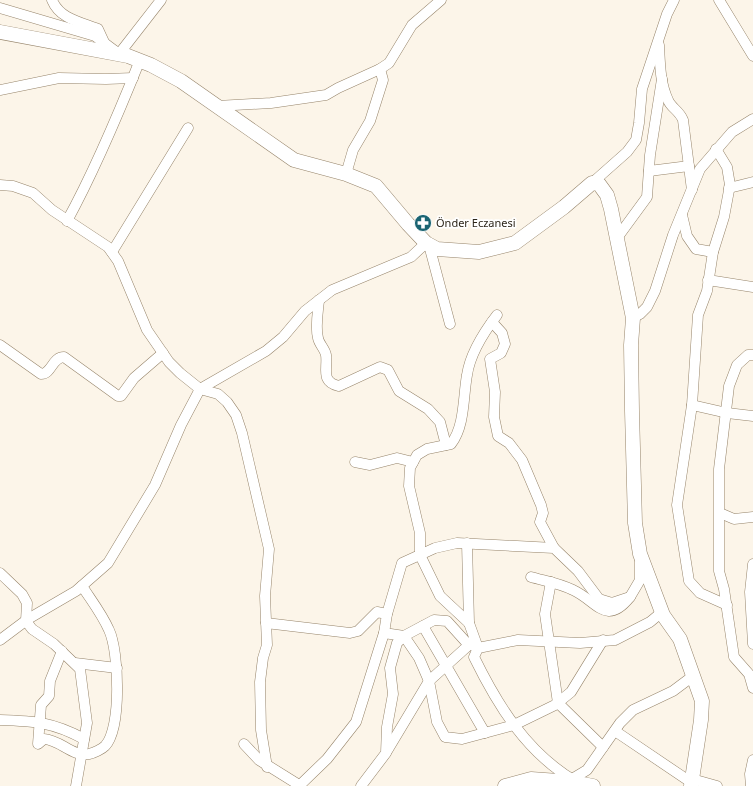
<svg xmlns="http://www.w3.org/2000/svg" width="753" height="786" viewBox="0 0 753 786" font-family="'Noto Sans',sans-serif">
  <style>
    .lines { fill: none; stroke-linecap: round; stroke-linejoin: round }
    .street-casing { stroke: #96846a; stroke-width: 11 }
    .secondary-casing { stroke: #96846a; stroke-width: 15 }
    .street { stroke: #fff; stroke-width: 10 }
    .secondary { stroke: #fff; stroke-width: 14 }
    .labels { text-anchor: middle; stroke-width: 3.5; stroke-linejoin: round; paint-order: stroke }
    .poi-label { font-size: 11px; fill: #2c251a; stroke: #fff; text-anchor: start }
  </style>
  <rect width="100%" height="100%" fill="#fcf5e9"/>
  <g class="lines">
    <g class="street-casing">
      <g id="street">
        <path d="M52 0C60 19 80 22 98 29L104 42"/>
        <path d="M719 0 753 56"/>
        <path d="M0 8 95 36 119 54 161 0"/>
        <path d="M659 45C660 64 660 83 668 100 671 108 679 110 683 120L692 190"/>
        <path d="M0 90 59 78 106 79 133 78"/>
        <path d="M217 106 271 103 326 95 338 88 380 69 389 63 412 25 441 0"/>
        <path d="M716 149 727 167 730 185 724 217 713 252 707 291 698 315 692 405 677 505 689 581 700 593 727 605"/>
        <path d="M649 171 689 166"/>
        <path d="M346 174 353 150 370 121 383 80 380 69"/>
        <path d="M592 183 627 152 636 140 639 123 642 89 667 14 674 0"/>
        <path d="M0 185 13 186 33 193 52 210 108 247 118 261 147 330 169 362 180 373 200 389 218 394 227 402 236 415 242 433 269 549 265 596 267 645 263 658 260 682 261 730 267 767"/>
        <path d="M729 188 753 182"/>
        <path d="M682 215 687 236 696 249 713 252"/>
        <path d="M67 221C95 170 118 115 140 60"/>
        <path d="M617 238 647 197 650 155 662 79"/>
        <path d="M429 245 450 324"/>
        <path d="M112 252 188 128"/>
        <path d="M708 280 753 287"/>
        <path d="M319 300C318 312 315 327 318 338 319 344 325 349 326 355 328 368 320 382 339 386L380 367 388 370 399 391 428 409 440 422 446 445"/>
        <path d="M633 318 640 314 647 307 655 291 673 235 700 169 732 132 753 119"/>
        <path d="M492 322 502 333 505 344 501 353 490 359 495 392 494 417 498 436 509 443 522 460 541 505 543 513 540 522 554 548"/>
        <path d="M0 345 41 374C52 374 52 357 64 357L118 396H121L134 378 163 353"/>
        <path d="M753 355H748L737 365 729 386 719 469V571L724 589 734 657 749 674 753 688"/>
        <path d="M692 405 727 413 753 416"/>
        <path d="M355 462 370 465 397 458 413 462"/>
        <path d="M720 513 734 519 753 517"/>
        <path d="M753 564 750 592 753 644"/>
        <path d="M0 573 22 594 27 603 26 621 32 629 54 644 80 669 87 723 76 786"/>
        <path d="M531 577C545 581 559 583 573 590 597 601 606 627 630 597"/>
        <path d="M551 582 545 614 558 703 603 747"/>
        <path d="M266 623 350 633 358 631 377 612 387 614"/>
        <path d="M469 623 440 596 420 555V533L409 486 410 468 417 455 427 449 451 444C465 426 463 397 467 375 470 354 484 332 497 315"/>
        <path d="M423 626 485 733"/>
        <path d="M384 633 404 636 419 658 429 681 437 722 445 737 462 739 514 725 555 705 571 692 603 640"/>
        <path d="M0 640 28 619 76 591 108 563 155 485 181 425 200 389 266 351 283 337 305 311 332 290 411 257 426 243"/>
        <path d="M62 651 50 681 49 696 41 705 38 744 44 739C61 740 72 757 89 754 94 753 102 749 105 746 122 728 119 651 109 630 102 614 91 600 82 586"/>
        <path d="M75 663 117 668"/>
        <path d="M0 720C34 721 53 722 84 739"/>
        <path d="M615 731 692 783"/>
        <path d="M244 744 259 760 299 785"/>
        <path d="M387 751 429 681 470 644"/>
        <path d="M572 779 587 770 620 723 633 710 673 691 693 676"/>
        <path d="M692 779 717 786"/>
        <path d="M575 781C527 753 498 706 474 657L478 648 518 640 580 643 615 640 650 622 662 612"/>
        <path d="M299 786 327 759 356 722 384 633 387 614 402 563 435 548 457 543 554 548 578 571 599 599 612 603 630 597 640 580V562"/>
        <path d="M361 786 386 753 387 727 393 694 390 668 397 643 404 636 434 620 447 621 466 642 478 648 469 623 467 543"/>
        <path d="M751 786 750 774 753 760"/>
      </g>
    </g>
    <g class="secondary-casing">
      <g id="secondary">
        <path d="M0 32 128 56 151 65 181 81 294 160 346 174 376 186 408 224 426 243 437 249 479 252 515 243 564 207 592 183 599 184 607 195 611 209 633 318 631 345 632 411 635 523 640 554 663 615 680 639 702 701 701 720 691 786"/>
        <path d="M505 786 531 779 572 782 593 786"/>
      </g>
    </g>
    <use href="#street" class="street"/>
    <use href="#secondary" class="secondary"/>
  </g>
  <defs>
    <g id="pharmacy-disc" transform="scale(0.9)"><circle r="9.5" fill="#1b6472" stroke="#fff"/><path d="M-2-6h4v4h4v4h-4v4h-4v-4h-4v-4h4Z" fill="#fff"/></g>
  </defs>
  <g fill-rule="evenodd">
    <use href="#pharmacy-disc" x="423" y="223"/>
  </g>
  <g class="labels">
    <g class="poi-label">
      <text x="436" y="227">Önder Eczanesi</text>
    </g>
  </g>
</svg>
